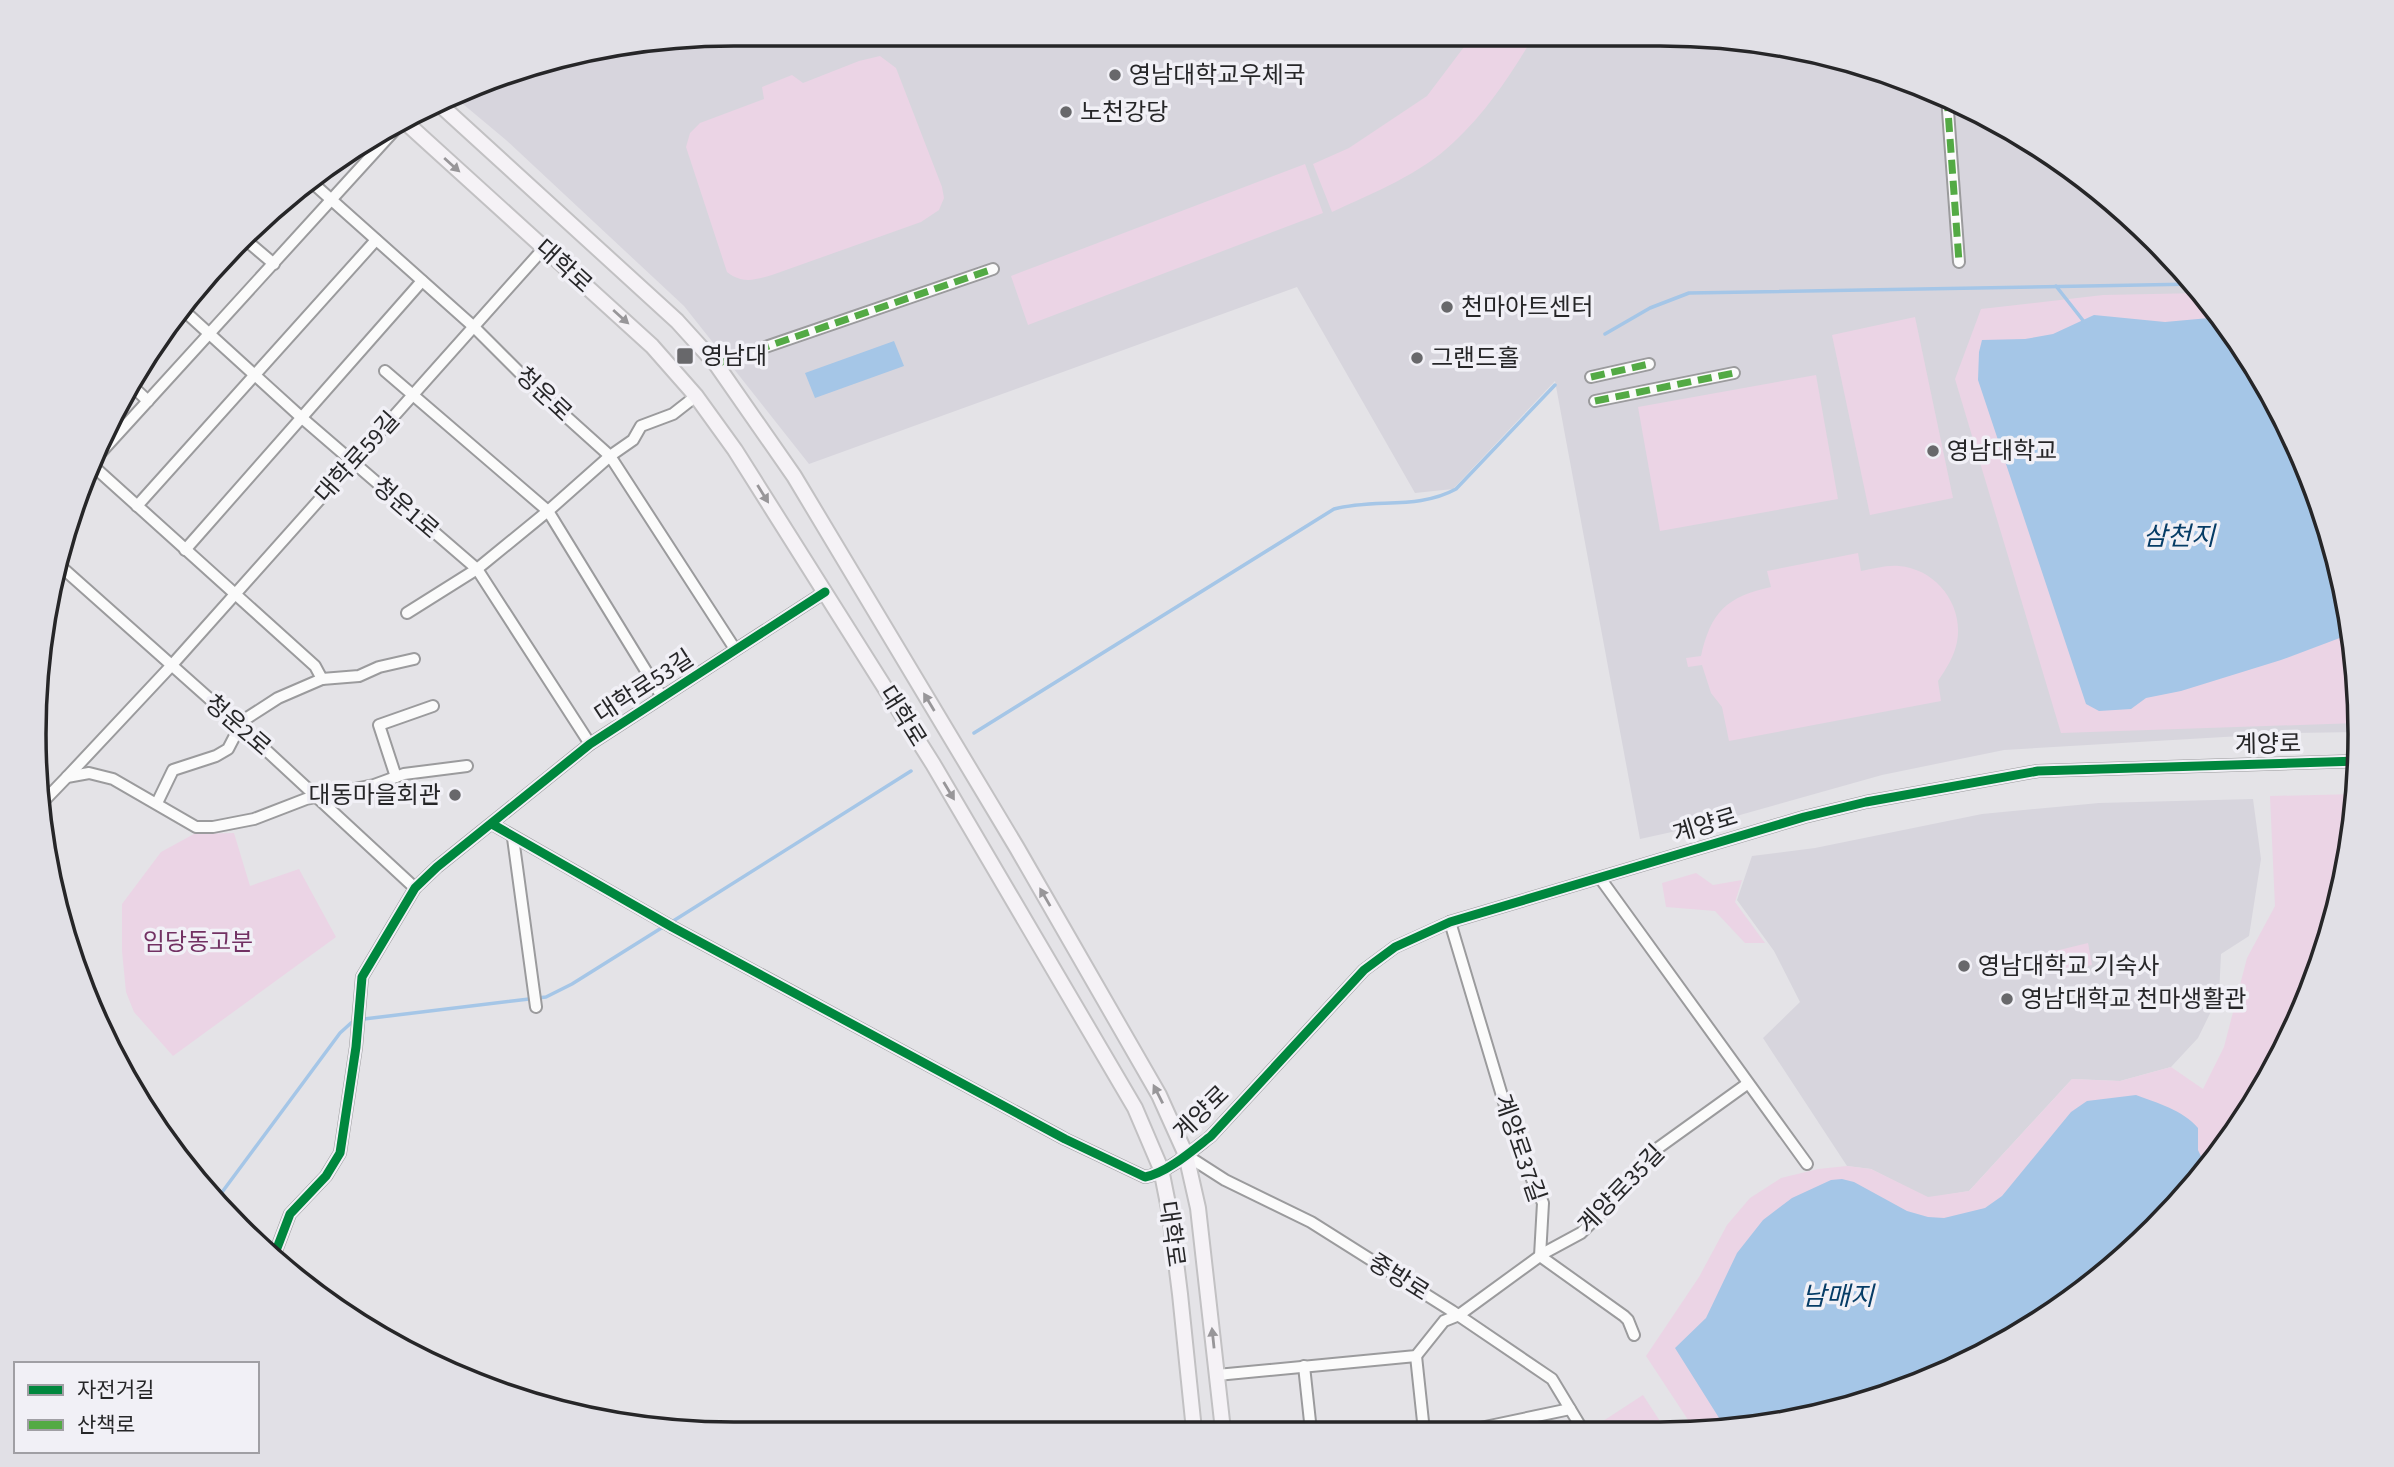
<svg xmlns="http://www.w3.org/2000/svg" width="2394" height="1467" viewBox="0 0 2394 1467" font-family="'Source Sans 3','Noto Sans KR',sans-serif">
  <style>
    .built { fill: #d7d5dd }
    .green { fill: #ebd4e5 }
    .water { fill: #a5c6e7 }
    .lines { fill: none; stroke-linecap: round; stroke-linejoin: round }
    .stream { stroke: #a5c6e7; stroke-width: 3.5 }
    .minor-casing { stroke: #9b9b9d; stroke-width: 14 }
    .major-casing { stroke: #c2c1c3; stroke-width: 18 }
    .minor { stroke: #fbfbfb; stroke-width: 10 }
    .major { stroke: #f5f2f6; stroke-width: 14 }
    .quiet { stroke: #53aa44; stroke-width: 7; stroke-dasharray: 14 7; stroke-linecap: butt }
    .cycleway-casing { stroke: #f1f0f6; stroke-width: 13 }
    .cycleway { stroke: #00873e; stroke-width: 9 }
    .oneway { fill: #989699 }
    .poi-dot { fill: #68686b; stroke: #f1f0f6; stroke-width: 2.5 }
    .labels { text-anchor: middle; stroke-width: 7; stroke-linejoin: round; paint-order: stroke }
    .poi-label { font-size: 24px; fill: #262628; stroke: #f1f0f6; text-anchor: start }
    .street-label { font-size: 24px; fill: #262628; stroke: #f1f0f6 }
    .park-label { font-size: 24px; fill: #723163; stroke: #f1f0f6 }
    .water-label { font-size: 26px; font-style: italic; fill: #063c66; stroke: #f1f0f6 }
    .rim { fill: none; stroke: #262628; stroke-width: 3.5 }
  </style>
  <rect width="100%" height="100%" fill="#e4e3e7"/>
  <g class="built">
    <path d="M642 39H1751L1928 86 2086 178 2187 271 2267 383 2323 508 2355 642 2358 732 2294 733 2004 750 1882 775 1708 824 1640 839 1555 381 1453 489 1415 493 1297 287 809 464 684 306 506 140 451 94 509 70Z"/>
    <path d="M2253 799 2261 859 2249 936 2221 954 2219 995 2198 1038 2171 1067 2120 1081 2072 1079 1969 1191 1928 1198 1871 1169 1847 1166 1763 1038 1800 1002 1774 951 1737 900 1752 856 1815 848 1982 814 2099 803Z"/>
  </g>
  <g class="green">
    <path d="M1470 39H1532C1510 76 1486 112 1454 142 1421 174 1373 193 1332 212L1313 164 1349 148 1427 96Z"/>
    <path d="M880 56 896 68 942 187 944 198 939 210 921 222 772 275C755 280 742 284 727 272L686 147 690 133 700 123 764 99 762 87 792 75 803 83 859 61Z"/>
    <path d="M1305 164 1323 213 1028 325 1011 276Z"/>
    <path d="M2202 293 2267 383 2323 508 2355 642 2357 723 2061 733 1955 379 1981 309 2103 295Z"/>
    <path d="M1915 317 1953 498 1870 515 1832 335Z"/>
    <path d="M1816 375 1838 499 1660 531 1638 407Z"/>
    <path d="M1858 553 1861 571C1873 569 1886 565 1899 566 1936 569 1964 605 1957 642 1954 657 1946 669 1938 681L1941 701 1729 741 1722 707 1711 693 1702 665 1688 667 1686 658 1701 656C1711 612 1726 597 1771 587L1767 571Z"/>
    <path d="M2357 794 2337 914 2289 1043 2216 1159 2122 1260 2010 1340 1842 1410 1696 1432 1646 1356 1699 1277 1727 1225 1750 1198 1781 1178 1818 1169 1847 1166 1871 1169 1928 1197 1969 1191 2072 1079 2120 1081 2171 1067 2203 1089 2224 1047 2247 958 2275 906 2270 796Z"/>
    <path d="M234 833 250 886 299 869 336 937 173 1056 134 1012 126 992 122 951V904L161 852 194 834Z"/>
    <path d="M1696 873 1713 885 1742 880 1735 902 1765 943H1745L1715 911 1666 907 1662 883Z"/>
    <path d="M2088 943 2092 965 2055 973 2051 952Z"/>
    <path d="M1643 1395 1667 1432H1601L1597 1425Z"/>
  </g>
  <g class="water">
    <path d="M2094 315 2165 322 2220 317 2267 383 2323 508 2353 633 2281 660 2181 691 2146 698 2131 709 2099 711 2086 704 1978 380 1979 352 1982 340 2025 339 2053 334Z"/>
    <path d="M894 341 904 366 815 398 805 373Z"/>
    <path d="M2136 1095C2157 1103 2183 1110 2198 1128V1150L2207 1169 2123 1260 2010 1340 1842 1410 1726 1429 1675 1348 1706 1318 1737 1253 1763 1220 1792 1198 1831 1180 1842 1179 1854 1182 1907 1211 1928 1217 1944 1218 1985 1208 2002 1196 2071 1112 2087 1101Z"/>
  </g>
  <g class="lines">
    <g class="stream">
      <path d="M2056 286 2085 323"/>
      <path d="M1605 334 1650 308 1689 293 2196 284"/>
      <path d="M974 733 1334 509C1374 498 1418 510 1456 489L1555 385"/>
      <path d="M670 923 911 771"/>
      <path d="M217 1199 340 1033 351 1023 364 1019 546 997 572 984 663 927"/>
    </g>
    <g class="minor-casing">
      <g id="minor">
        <path d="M1947 97 1959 262"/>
        <path d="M307 178 474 327 540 393 610 456 735 649"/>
        <path d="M241 236 274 264"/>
        <path d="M181 308 302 418 477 569 590 744"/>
        <path d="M716 364 993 269"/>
        <path d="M385 371 548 511 662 697"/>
        <path d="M1591 377 1649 364"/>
        <path d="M131 385 148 401"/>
        <path d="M1595 401 1734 373"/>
        <path d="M94 460 403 121"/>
        <path d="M92 465 315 666 322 679"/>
        <path d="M137 506 376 240"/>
        <path d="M185 550 422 281"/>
        <path d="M58 564 240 726 415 888"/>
        <path d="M407 613 477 569 548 511 610 456 633 440 641 426 673 414 696 396"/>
        <path d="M67 777 171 666 544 248"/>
        <path d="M396 777 379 725 433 706"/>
        <path d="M157 803 173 770 216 756 228 749 240 726 247 718 278 698 322 679 359 676 379 667 414 659"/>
        <path d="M38 807 67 777 89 773 113 779 196 827H213L254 819 306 799 374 785 404 774 467 766"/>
        <path d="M492 824 672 927 1065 1139 1145 1177C1167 1173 1193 1150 1211 1136L1364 970 1395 947 1450 922 1804 817 1866 802 2038 771 2359 761"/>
        <path d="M513 838 536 1007"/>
        <path d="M1600 878 1807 1164"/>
        <path d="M1450 922 1506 1109 1533 1182 1543 1203 1540 1256 1624 1316 1628 1320 1634 1335"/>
        <path d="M1186 1155 1225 1180 1311 1222 1452 1311 1552 1379 1584 1432"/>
        <path d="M274 1256 290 1214 326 1176 340 1153 356 1047 362 977 415 888 437 867 590 744 825 592"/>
        <path d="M1416 1356 1424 1431"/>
        <path d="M1304 1366 1311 1431"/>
        <path d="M1217 1375 1416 1356 1444 1321 1459 1315 1544 1253 1581 1233 1615 1199 1658 1148 1747 1084"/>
        <path d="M1466 1431 1570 1409"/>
      </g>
    </g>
    <g class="major-casing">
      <g id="major">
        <path d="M436 101 677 321 716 364 794 476 1017 848 1159 1095 1186 1155 1198 1208 1223 1430"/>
        <path d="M402 119 652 346 696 396 735 450 933 764 1135 1108 1161 1169 1170 1214 1180 1294 1194 1430"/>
      </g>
    </g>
    <use href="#minor" class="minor"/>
    <use href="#major" class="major"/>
    <g class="quiet">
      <path d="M1947 97 1959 262"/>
      <path d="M716 364 993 269"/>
      <path d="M1591 377 1649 364"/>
      <path d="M1595 401 1734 373"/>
    </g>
    <g class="cycleway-casing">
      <g id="cycleway">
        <path d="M492 824 672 927 1065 1139 1145 1177C1167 1173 1193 1150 1211 1136L1364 970 1395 947 1450 922 1804 817 1866 802 2038 771 2359 761"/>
        <path d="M274 1256 290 1214 326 1176 340 1153 356 1047 362 977 415 888 437 867 590 744 825 592"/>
      </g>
    </g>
    <use href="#cycleway" class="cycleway"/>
  </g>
  <defs><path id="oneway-solid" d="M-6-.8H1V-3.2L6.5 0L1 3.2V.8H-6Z" transform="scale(1.75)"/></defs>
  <g class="oneway">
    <use href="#oneway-solid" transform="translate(452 165) rotate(42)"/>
    <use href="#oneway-solid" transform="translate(621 317) rotate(42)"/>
    <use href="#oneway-solid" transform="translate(763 494) rotate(58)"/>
    <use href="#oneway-solid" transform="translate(929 702) rotate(-121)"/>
    <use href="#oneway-solid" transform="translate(949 791) rotate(59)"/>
    <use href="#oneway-solid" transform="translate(1045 897) rotate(-120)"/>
    <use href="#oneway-solid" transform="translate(1158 1094) rotate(-117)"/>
    <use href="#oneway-solid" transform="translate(1213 1338) rotate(-96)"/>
  </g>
  <g class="poi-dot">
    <circle cx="1115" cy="75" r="7"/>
    <circle cx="1066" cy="112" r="7"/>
    <circle cx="1447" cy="307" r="7"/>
    <rect x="676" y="347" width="18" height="18" rx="3.5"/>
    <circle cx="1417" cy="358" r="7"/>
    <circle cx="1933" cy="451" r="7"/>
    <circle cx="455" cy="795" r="7"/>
    <circle cx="1964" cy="966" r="7"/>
    <circle cx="2007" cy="999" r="7"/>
  </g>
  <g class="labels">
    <g class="poi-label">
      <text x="1129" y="83">영남대학교우체국</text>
      <text x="1080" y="120">노천강당</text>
      <text x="1461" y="315">천마아트센터</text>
      <text x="701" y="364">영남대</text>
      <text x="1431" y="366">그랜드홀</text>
      <text x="1947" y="459">영남대학교</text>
      <text x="441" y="803" text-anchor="end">대동마을회관</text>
      <text x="1978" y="974">영남대학교 기숙사</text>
      <text x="2021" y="1007">영남대학교 천마생활관</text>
    </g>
    <g class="street-label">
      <text transform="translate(564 266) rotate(42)" y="8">대학로</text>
      <text transform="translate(544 394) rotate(43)" y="8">청운로</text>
      <text transform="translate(357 457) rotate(-48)" y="8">대학로59길</text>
      <text transform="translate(406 508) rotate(41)" y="8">청운1로</text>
      <text transform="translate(644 686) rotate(-33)" y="8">대학로53길</text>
      <text transform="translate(903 716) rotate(58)" y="8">대학로</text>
      <text transform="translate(238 725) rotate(41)" y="8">청운2로</text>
      <text transform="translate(2268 744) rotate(-1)" y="8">계양로</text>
      <text transform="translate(1705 825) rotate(-17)" y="8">계양로</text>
      <text transform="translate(1201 1113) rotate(-44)" y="8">계양로</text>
      <text transform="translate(1520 1148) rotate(71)" y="8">계양로37길</text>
      <text transform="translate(1621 1189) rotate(-46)" y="8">계양로35길</text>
      <text transform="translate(1172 1234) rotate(82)" y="8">대학로</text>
      <text transform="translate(1399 1277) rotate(32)" y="8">중방로</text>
    </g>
    <g class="park-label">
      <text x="198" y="950">임당동고분</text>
    </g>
    <g class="water-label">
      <text x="2179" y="545">삼천지</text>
      <text x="1838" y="1305">남매지</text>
    </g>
  </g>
  <path d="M0 0H2394V1467H0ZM734 46H1660A688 688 0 0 1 2348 734V734A688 688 0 0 1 1660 1422H734A688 688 0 0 1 46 734V734A688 688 0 0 1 734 46Z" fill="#e1e0e6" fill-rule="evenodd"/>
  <path class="rim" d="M734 46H1660A688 688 0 0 1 2348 734V734A688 688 0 0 1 1660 1422H734A688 688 0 0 1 46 734V734A688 688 0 0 1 734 46Z"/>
  <rect x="14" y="1362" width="245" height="91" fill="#f1f0f6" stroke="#a09fa4" stroke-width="2"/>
  <rect x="28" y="1385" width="35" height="10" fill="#00873e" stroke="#a09fa4" stroke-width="2"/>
  <text x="77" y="1397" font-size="21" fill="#262628">자전거길</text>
  <rect x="28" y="1420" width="35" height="10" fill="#53aa44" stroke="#a09fa4" stroke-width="2"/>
  <text x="77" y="1432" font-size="21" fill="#262628">산책로</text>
</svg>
